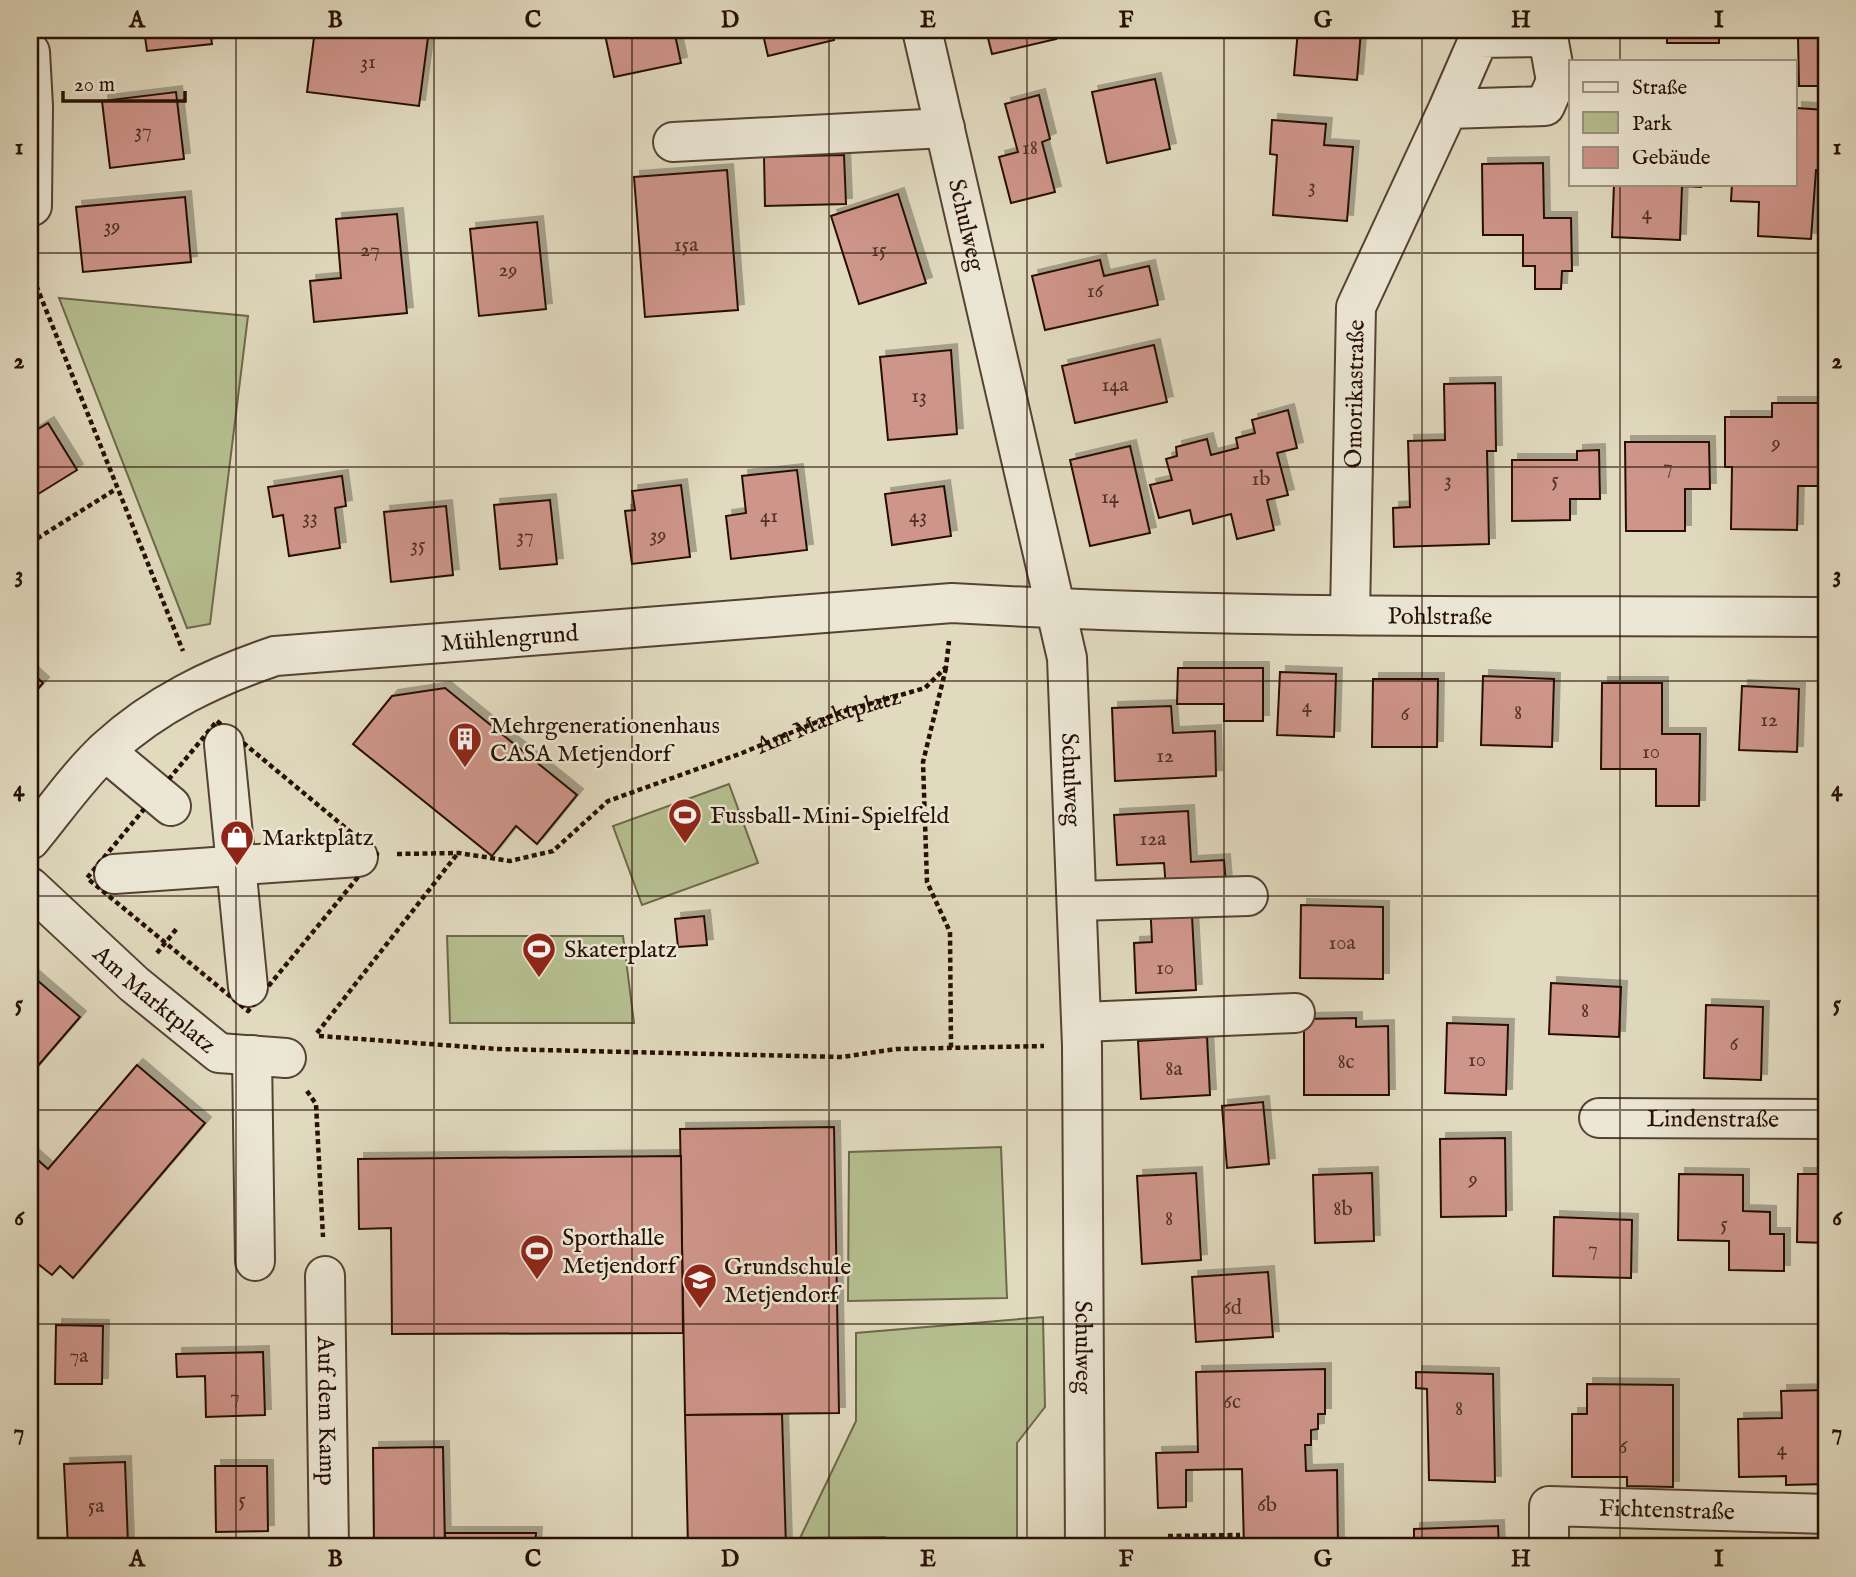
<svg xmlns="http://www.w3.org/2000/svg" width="1856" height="1577" viewBox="0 0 1856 1577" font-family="'IM FELL English',serif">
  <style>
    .green { fill: #b5bf90; stroke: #6e684a; stroke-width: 2 }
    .building { fill: #ce958a; stroke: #261004; stroke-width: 2; filter: url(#shadow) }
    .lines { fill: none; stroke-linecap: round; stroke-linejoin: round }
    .minor-casing { stroke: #554233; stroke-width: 42 }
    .path { stroke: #261004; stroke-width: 4.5; stroke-dasharray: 5 3.5; stroke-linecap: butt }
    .minor { stroke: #ece7d5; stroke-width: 38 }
    .grid { fill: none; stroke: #261004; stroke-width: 2; stroke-opacity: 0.55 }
    .labels { text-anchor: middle; stroke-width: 5; stroke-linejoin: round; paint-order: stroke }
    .number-label { font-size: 21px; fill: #503126 }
    .street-label { font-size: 24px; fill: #261004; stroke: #ece7d5 }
    .poi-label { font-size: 24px; fill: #261004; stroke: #ece7d5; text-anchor: start }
    .neatline { fill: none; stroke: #261004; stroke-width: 2.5 }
    .grid-label { font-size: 23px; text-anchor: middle; font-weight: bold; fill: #261004 }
  </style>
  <defs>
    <filter id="shadow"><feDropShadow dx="6" dy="-6" stdDeviation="0" flood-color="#0004"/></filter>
  </defs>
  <rect width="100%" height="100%" fill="#e1dabf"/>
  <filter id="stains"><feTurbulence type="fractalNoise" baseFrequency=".00286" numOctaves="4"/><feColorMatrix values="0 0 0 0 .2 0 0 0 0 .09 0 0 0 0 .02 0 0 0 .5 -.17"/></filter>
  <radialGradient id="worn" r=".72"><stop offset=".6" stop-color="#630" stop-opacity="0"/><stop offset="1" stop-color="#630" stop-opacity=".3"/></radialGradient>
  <g class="green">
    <path d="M59 298 248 316 210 624 187 628Z"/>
    <path d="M729 784 758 863 642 905 613 826Z"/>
    <path d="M447 936H623L634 1023H450Z"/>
    <path d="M1001 1147 1007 1298 848 1301 849 1152Z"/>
    <path d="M1043 1317 1045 1407 1017 1443V1547H902L885 1537 800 1538 856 1421V1333Z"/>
  </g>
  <g class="building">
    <path d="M144 30H210L212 44 147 51Z"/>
    <path d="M315 30H429L419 106 307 92Z"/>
    <path d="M604 30H674L681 63 614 77Z"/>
    <path d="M762 30H832L834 40 768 56Z"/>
    <path d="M986 30H1053L1056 39 992 54Z"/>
    <path d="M1298 30H1361L1357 80 1294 75Z"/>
    <rect x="1667" y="30" width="52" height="13"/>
    <path d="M1826 36V86H1799L1798 37Z"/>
    <path d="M1155 79 1170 149 1107 163 1092 92Z"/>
    <path d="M176 92 184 159 110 168 102 101Z"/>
    <path d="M1039 95 1050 139 1042 142 1055 192 1011 203 999 157 1018 152 1005 104Z"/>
    <path d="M1796 108 1826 110V171L1816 170 1811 239 1758 236 1759 202 1731 201 1732 184H1795Z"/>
    <path d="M1272 120 1326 124 1324 145 1353 147 1347 221 1273 215 1277 155 1270 154Z"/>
    <path d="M844 155 846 204 765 206 764 157Z"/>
    <path d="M1543 163 1544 218H1571L1572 271H1562L1561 289H1535V266H1523V235H1483L1482 164Z"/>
    <path d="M727 170 738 310 645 317 634 177Z"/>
    <path d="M1614 184H1701V187L1682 186 1680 240 1612 237Z"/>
    <path d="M898 194 926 283 859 304 831 216Z"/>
    <path d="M185 197 191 262 83 272 76 207Z"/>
    <path d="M397 214 407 313 314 322 310 281 341 278 336 219Z"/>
    <path d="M537 222 546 309 479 316 470 229Z"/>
    <path d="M1100 260 1104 276 1149 266 1158 305 1045 330 1032 276Z"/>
    <path d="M1154 345 1167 402 1075 423 1062 366Z"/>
    <path d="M951 350 957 434 888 440 880 357Z"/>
    <path d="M1495 383 1496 451H1487L1489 544 1394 547 1393 508 1410 507 1408 441 1445 440 1444 384Z"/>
    <path d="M1772 403H1826V486H1798L1797 530 1731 529 1732 467H1725V417H1772Z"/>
    <path d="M1288 410 1297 448 1277 453 1288 495 1267 500 1274 530 1237 539 1231 514 1193 524 1190 510 1159 518 1150 485 1172 480 1166 459 1177 456 1176 447 1207 439 1211 455 1238 448 1236 438 1255 433 1252 420Z"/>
    <path d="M48 423 77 470 35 496 30 488V434Z"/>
    <path d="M1625 442H1709L1710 489H1685V531H1626Z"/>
    <path d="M1130 446 1150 533 1090 546 1070 460Z"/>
    <path d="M1599 450 1600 499H1570V520L1512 521V460H1577V451Z"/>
    <path d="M797 470 807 550 731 559 726 516 746 513 742 476Z"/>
    <path d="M342 476 346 506 335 508 340 548 289 556 283 515 273 517 268 487Z"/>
    <path d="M681 485 690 557 632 564 625 511 635 510 632 491Z"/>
    <path d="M944 486 951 536 892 545 885 494Z"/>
    <path d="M550 500 557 564 500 569 494 505Z"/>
    <path d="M446 506 453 575 391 582 384 512Z"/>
    <path d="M1178 668H1263V721H1224V704H1177Z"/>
    <path d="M30 671 43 683 30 698Z"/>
    <path d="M1280 672 1336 674 1334 737 1277 735Z"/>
    <path d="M1483 676 1554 679 1552 747 1481 745Z"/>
    <path d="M1373 679H1438L1437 747H1372Z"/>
    <path d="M1602 683H1662V734H1700L1699 806H1656V769H1601Z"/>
    <path d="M1742 686 1799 689 1797 752 1739 750Z"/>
    <path d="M445 688 577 795 537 844 516 826 492 856 353 744 392 696Z"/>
    <path d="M1171 706 1173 733 1215 731 1216 776 1115 781 1112 708Z"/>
    <path d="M1188 811 1191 862 1224 860 1226 885 1166 888 1164 863 1117 865 1114 815Z"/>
    <path d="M1191 898 1196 990 1136 993 1134 943 1152 942 1150 901Z"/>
    <path d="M1301 905 1383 907V979L1300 978Z"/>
    <path d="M704 916 707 945 678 947 675 919Z"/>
    <path d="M30 974 80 1017 30 1075Z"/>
    <path d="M1551 983 1621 987 1619 1037 1549 1034Z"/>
    <path d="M1706 1005 1763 1007 1761 1080 1704 1078Z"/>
    <path d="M1356 1018V1027L1388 1026 1389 1095H1304V1019Z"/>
    <path d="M1447 1023 1508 1025 1506 1095 1445 1093Z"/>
    <path d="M1207 1037 1210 1095 1141 1099 1138 1041Z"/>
    <path d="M137 1065 205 1123 73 1278 60 1266 52 1275 38 1264 30 1274V1153L48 1169Z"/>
    <path d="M1263 1102 1269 1164 1227 1168 1222 1106Z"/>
    <path d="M834 1127 839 1413 685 1415 680 1129Z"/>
    <path d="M1505 1138 1506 1216 1441 1217 1440 1139Z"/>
    <path d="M681 1156 683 1333 392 1334 391 1228 359 1229 358 1159Z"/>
    <path d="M1196 1173 1201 1260 1142 1264 1137 1176Z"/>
    <path d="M1372 1173 1374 1241 1315 1243 1313 1175Z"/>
    <path d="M1679 1174 1743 1175V1211L1770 1212V1234H1784V1271L1729 1270V1241L1678 1240Z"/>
    <path d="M1798 1174H1826V1243L1797 1242Z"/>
    <path d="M1554 1217 1632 1220 1631 1278 1553 1276Z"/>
    <path d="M1268 1272 1273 1337 1196 1342 1192 1277Z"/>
    <path d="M56 1325 103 1326 102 1384H55Z"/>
    <path d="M263 1352 265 1415 206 1417 205 1376 177 1377 176 1354Z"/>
    <path d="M1325 1369V1414H1318V1429L1311 1430V1445H1305L1306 1471 1337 1470 1338 1547H1244L1242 1469 1186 1470V1507L1158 1508 1156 1453 1198 1452 1196 1372Z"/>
    <path d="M1416 1372 1493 1374 1495 1482 1429 1480 1427 1389 1416 1388Z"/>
    <path d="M1587 1384 1673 1385V1487L1627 1486V1477H1572V1414H1587Z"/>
    <path d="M1826 1390V1484L1786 1485V1476L1739 1477 1738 1419 1782 1418 1781 1391Z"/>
    <path d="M782 1414 786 1547H688L685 1415Z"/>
    <path d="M443 1447 445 1547H374L373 1448Z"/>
    <path d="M125 1462 128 1545 68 1547 64 1464Z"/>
    <path d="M215 1466H267L268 1531 216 1532Z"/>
    <path d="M1498 1526 1499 1547H1414V1529Z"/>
    <path d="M445 1533H536L535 1547H445Z"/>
  </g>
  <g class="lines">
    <g class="minor-casing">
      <g id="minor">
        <path id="s2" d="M922 30 1067 658 1082 1046 1085 1547"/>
        <path d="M30 52 33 106 32 206"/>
        <path d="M673 142 945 128"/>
        <path id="s3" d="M1350 614 1356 307 1448 109 1545 106 1556 81 1548 37 1479 38 1448 109"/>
        <path d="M224 744 248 987"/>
        <path d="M105 751 171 806"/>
        <path id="s4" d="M30 840C55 810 78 776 107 749 156 704 213 677 275 656L952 603C1243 620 1535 615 1826 617"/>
        <path d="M114 874 358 857"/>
        <path id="s5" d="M30 887 134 984 219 1053 286 1058"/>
        <path d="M1077 901 1248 896"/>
        <path d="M1082 1022 1295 1013"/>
        <path d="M252 1055 255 1261"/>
        <path id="s6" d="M1599 1118 1826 1119"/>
        <path id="s7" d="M325 1276 329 1547"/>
        <path id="s8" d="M1549 1547V1506L1826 1514"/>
      </g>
    </g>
    <g class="path">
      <path d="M30 258V245"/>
      <path d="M30 270 183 651"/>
      <path d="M30 543 116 489"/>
      <path d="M946 668 923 762 927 882 950 932 951 1048"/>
      <path d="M217 721 377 854 248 1011 87 878Z"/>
      <path id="s1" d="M397 854 459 853 510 861 553 851 608 801 742 753 841 712 925 688 946 667 949 641"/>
      <path d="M157 953 178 927"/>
      <path d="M317 1033 458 853"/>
      <path d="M319 1036 498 1049 842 1057 896 1049 1044 1046"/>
      <path d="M307 1091 316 1104 323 1237"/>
      <path d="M1168 1536 1240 1535"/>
    </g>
    <use href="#minor" class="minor"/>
  </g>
  <path class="grid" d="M236 30V1547M434 30V1547M632 30V1547M829 30V1547M1027 30V1547M1224 30V1547M1422 30V1547M1620 30V61M1620 184V1547M30 253H1826M30 467H1826M30 681H1826M30 896H1826M30 1110H1826M30 1324H1826"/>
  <defs>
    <g id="building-pin" transform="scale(1.75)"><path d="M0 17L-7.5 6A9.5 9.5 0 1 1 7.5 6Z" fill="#8f2418" stroke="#ece7d5"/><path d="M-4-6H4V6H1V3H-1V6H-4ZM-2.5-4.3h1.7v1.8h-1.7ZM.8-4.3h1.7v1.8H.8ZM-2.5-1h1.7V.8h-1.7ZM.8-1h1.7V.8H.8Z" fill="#fff"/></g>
    <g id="stadium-pin" transform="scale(1.75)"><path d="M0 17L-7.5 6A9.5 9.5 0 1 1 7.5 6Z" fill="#8f2418" stroke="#ece7d5"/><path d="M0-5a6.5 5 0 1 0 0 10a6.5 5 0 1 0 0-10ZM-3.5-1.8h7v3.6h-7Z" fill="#fff"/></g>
    <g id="shop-pin" transform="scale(1.75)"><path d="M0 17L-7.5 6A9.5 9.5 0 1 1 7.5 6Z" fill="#8f2418" stroke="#ece7d5"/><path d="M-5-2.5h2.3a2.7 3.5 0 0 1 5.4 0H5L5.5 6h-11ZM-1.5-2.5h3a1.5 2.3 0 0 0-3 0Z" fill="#fff"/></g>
    <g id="school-pin" transform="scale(1.75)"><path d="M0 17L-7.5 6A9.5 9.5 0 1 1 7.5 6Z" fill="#8f2418" stroke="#ece7d5"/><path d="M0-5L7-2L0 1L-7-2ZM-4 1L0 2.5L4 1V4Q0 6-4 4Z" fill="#fff"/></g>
  </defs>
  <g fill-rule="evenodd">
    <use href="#building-pin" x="465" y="739"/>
    <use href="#stadium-pin" x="685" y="815"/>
    <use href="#shop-pin" x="237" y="837"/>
    <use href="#stadium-pin" x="539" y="949"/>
    <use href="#stadium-pin" x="537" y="1251"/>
    <use href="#school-pin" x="700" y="1280"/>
  </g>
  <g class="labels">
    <g class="number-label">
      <text x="368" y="68">31</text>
      <text x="143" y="137">37</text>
      <text x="1030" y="154">18</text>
      <text x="1312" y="192">3</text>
      <text x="1647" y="219">4</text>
      <text x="112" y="232">39</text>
      <text x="686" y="251">15a</text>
      <text x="370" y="256">27</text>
      <text x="879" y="256">15</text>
      <text x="508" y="276">29</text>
      <text x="1095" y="297">16</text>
      <text x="1115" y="391">14a</text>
      <text x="919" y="402">13</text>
      <text x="1776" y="449">9</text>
      <text x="1668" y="473">7</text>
      <text x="1261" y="485">1b</text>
      <text x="1448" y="486">3</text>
      <text x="1555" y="486">5</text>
      <text x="1110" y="503">14</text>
      <text x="769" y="522">41</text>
      <text x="918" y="522">43</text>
      <text x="310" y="523">33</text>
      <text x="658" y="541">39</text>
      <text x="525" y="542">37</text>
      <text x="418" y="551">35</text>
      <text x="1307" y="712">4</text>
      <text x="1518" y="719">8</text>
      <text x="1405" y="720">6</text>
      <text x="1769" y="726">12</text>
      <text x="1651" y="758">10</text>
      <text x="1165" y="762">12</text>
      <text x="1153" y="845">12a</text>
      <text x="1342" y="949">10a</text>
      <text x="1165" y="974">10</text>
      <text x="1585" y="1017">8</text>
      <text x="1734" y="1050">6</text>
      <text x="1477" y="1066">10</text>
      <text x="1346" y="1068">8c</text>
      <text x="1174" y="1075">8a</text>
      <text x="1473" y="1185">9</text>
      <text x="1343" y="1215">8b</text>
      <text x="1169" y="1225">8</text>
      <text x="1724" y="1230">5</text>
      <text x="1593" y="1255">7</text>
      <text x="1232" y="1314">6d</text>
      <text x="79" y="1362">7a</text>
      <text x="235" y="1403">7</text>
      <text x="1232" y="1408">6c</text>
      <text x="1459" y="1415">8</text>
      <text x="1623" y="1453">6</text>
      <text x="1782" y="1455">4</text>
      <text x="242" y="1506">5</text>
      <text x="1267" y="1511">6b</text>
      <text x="96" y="1512">5a</text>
    </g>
    <g class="street-label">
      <text dy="8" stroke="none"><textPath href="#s2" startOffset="200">Schulweg</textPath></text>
      <text dy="8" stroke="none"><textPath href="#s3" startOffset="220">Omorikastraße</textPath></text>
      <text dy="8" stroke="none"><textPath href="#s4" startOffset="1480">Pohlstraße</textPath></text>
      <text dy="8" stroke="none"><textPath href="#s4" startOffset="548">Mühlengrund</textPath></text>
      <text dy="8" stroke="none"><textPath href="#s1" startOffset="467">Am Marktplatz</textPath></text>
      <text dy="8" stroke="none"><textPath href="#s2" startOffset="766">Schulweg</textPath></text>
      <text dy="8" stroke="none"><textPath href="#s5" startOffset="168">Am Marktplatz</textPath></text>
      <text dy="8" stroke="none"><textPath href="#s6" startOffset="114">Lindenstraße</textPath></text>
      <text dy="8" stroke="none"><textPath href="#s2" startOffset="1334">Schulweg</textPath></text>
      <text dy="8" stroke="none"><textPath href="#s7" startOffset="135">Auf dem Kamp</textPath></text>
      <text dy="8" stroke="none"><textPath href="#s8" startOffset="159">Fichtenstraße</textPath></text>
    </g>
    <g class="poi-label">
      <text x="490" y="733">Mehrgenerationenhaus<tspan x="490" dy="28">CASA Metjendorf</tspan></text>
      <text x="710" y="823">Fussball-Mini-Spielfeld</text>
      <text x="262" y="845">Marktplatz</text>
      <text x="564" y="957">Skaterplatz</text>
      <text x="562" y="1245">Sporthalle<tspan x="562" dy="28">Metjendorf</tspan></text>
      <text x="724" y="1274">Grundschule<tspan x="724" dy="28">Metjendorf</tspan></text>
    </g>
  </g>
  <rect width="1856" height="1577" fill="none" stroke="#e1dabf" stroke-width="77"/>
  <rect x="1569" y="60" width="228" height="126" fill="#ece7d5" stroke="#9d9181" stroke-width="2"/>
  <rect x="1583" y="82" width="35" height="10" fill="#ece7d5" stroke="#9d9181" stroke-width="2"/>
  <text x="1632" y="94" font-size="21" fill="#261004">Straße</text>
  <rect x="1583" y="112" width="35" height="21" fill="#b5bf90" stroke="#9d9181" stroke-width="2"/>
  <text x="1632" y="130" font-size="21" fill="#261004">Park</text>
  <rect x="1583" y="147" width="35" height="21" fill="#ce958a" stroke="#9d9181" stroke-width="2"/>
  <text x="1632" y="164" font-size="21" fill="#261004">Gebäude</text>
  <path d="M63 91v10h122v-10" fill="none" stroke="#261004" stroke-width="3.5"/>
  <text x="74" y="91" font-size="21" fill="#261004" stroke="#ece7d5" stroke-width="5" paint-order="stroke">20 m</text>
  <rect x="38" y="38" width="1780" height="1500" class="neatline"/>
  <g class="grid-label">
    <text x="137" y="27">A</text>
    <text x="335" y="27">B</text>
    <text x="533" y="27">C</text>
    <text x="730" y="27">D</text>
    <text x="928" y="27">E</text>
    <text x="1126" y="27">F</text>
    <text x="1323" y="27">G</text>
    <text x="1521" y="27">H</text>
    <text x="1719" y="27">I</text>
    <text x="19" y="154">1</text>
    <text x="1837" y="154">1</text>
    <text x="19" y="368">2</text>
    <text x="1837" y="368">2</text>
    <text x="19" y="582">3</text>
    <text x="1837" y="582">3</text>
    <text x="19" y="796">4</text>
    <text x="1837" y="796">4</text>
    <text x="19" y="1011">5</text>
    <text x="1837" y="1011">5</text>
    <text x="19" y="1225">6</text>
    <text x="1837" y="1225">6</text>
    <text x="19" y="1439">7</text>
    <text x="1837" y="1439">7</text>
    <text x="137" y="1566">A</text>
    <text x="335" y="1566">B</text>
    <text x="533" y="1566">C</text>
    <text x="730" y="1566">D</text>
    <text x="928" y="1566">E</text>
    <text x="1126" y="1566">F</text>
    <text x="1323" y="1566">G</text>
    <text x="1521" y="1566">H</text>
    <text x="1719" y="1566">I</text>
  </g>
  <rect width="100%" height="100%" filter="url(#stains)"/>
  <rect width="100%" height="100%" fill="url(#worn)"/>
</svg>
